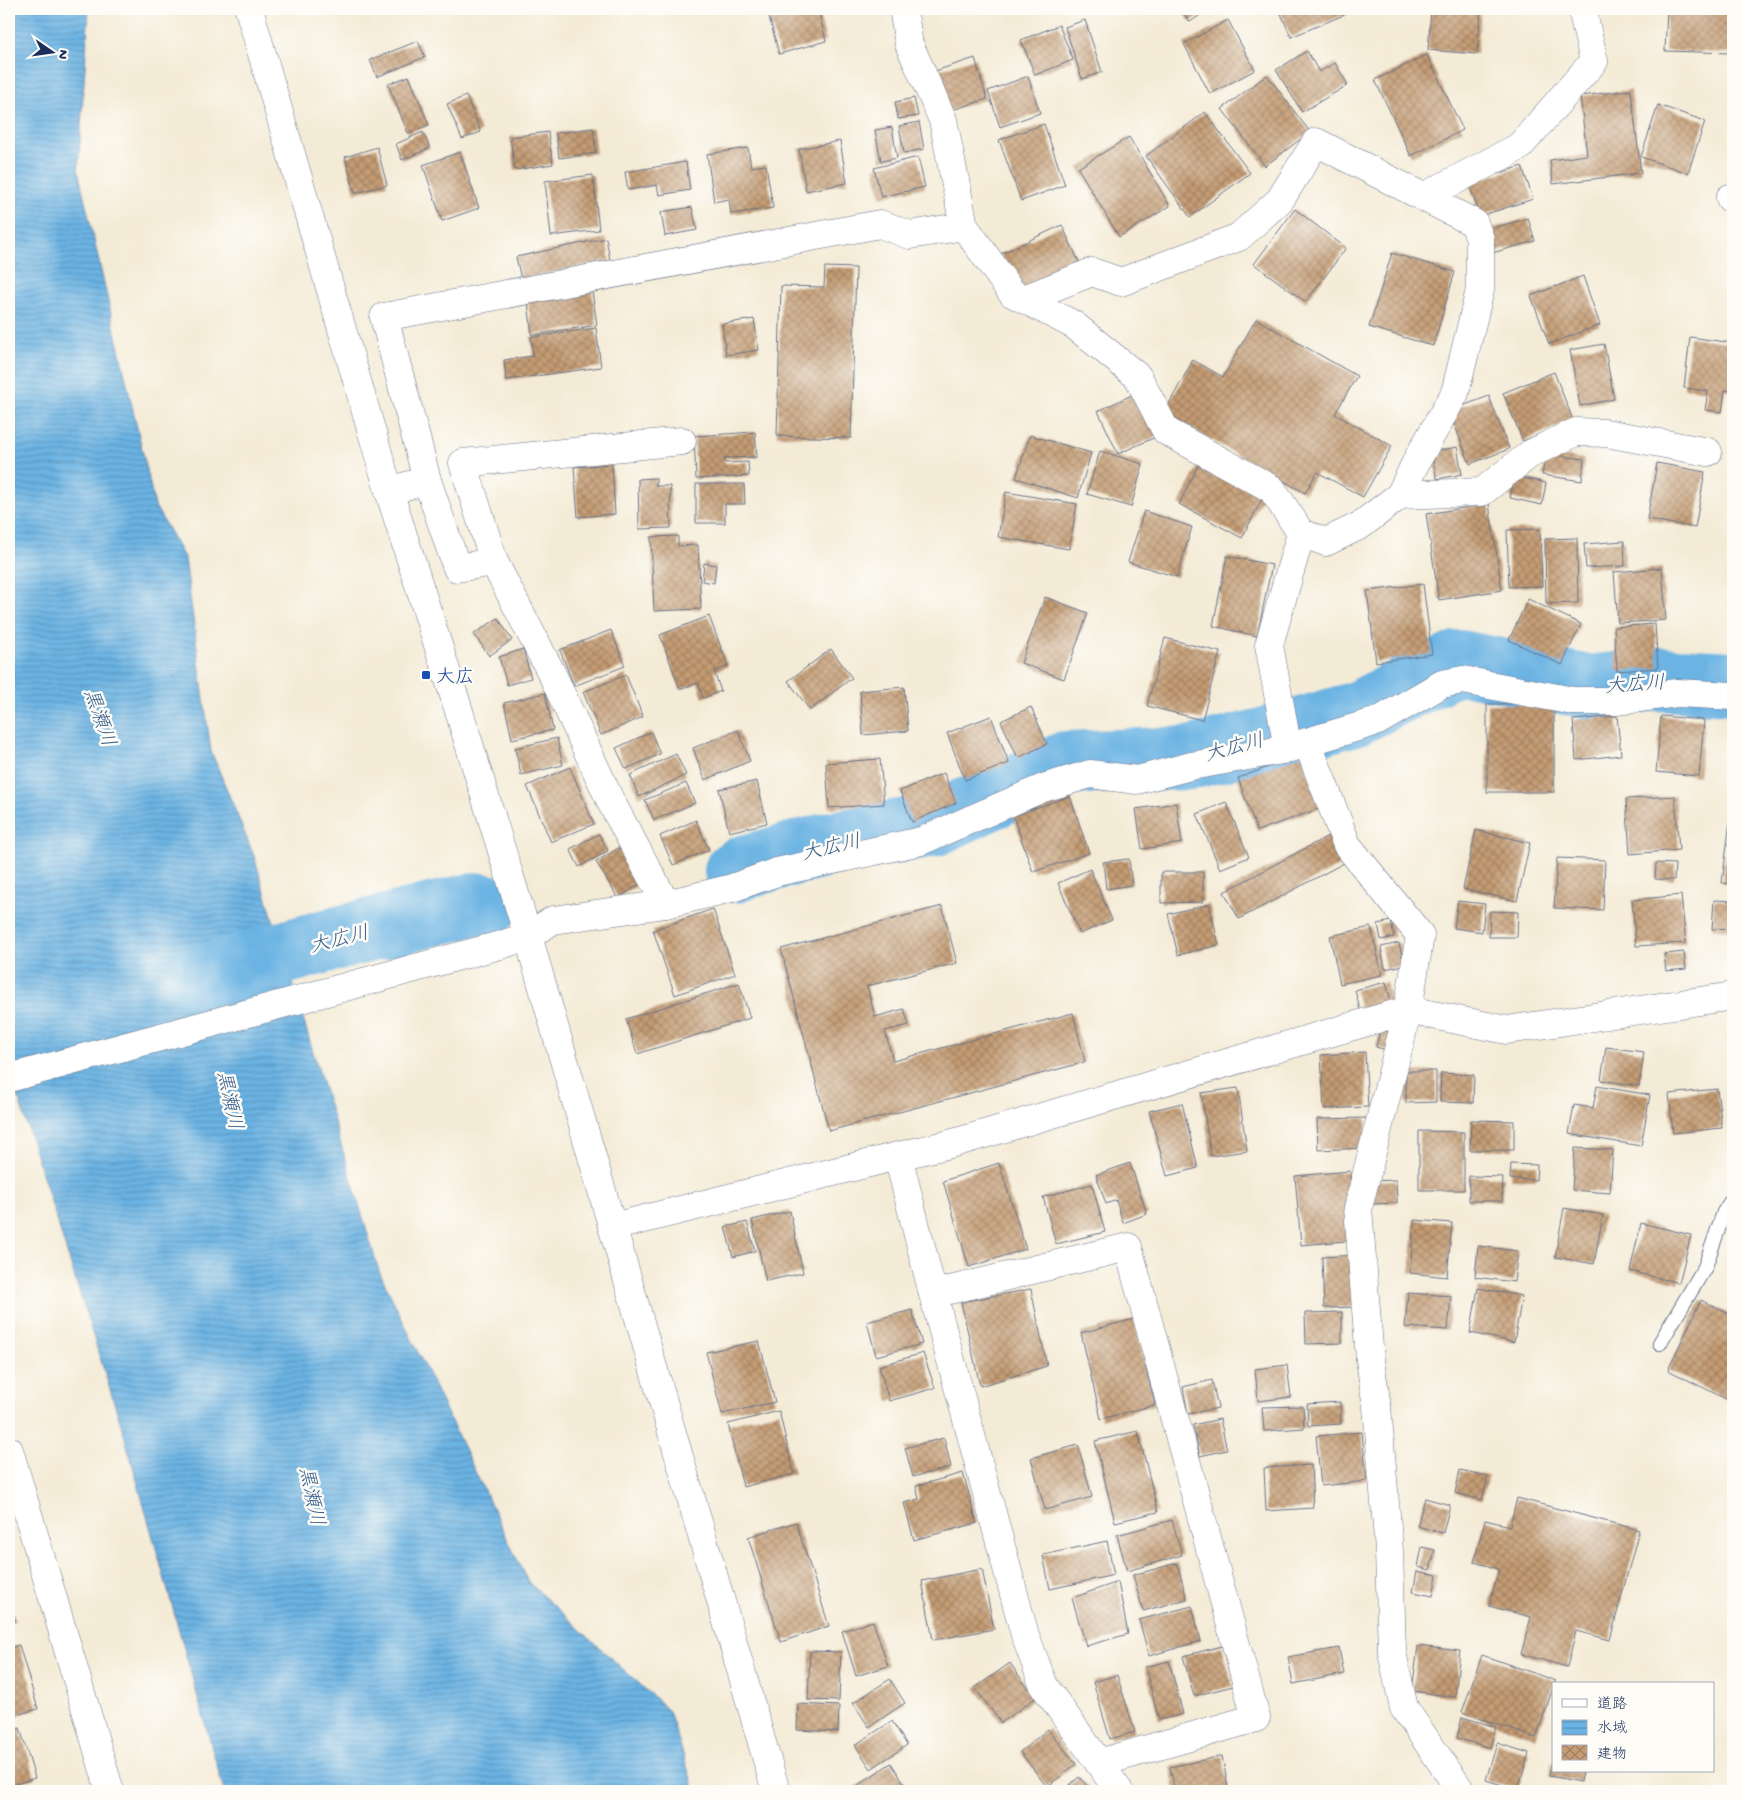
<svg xmlns="http://www.w3.org/2000/svg" width="1742" height="1800" viewBox="0 0 1742 1800" font-family="'Gochi Hand','Klee One',sans-serif">
  <style>
    .water { fill: url(#water-rules); stroke: #4371a0 }
    .lines { fill: none; stroke-linecap: round; stroke-linejoin: round }
    .river { stroke: #6bb3e3; stroke-width: 64 }
    .building { fill: url(#building-cross-hatch) }
    .service-casing { stroke: #677188; stroke-width: 16 }
    .minor-casing { stroke: #677188; stroke-width: 29 }
    .tertiary-casing { stroke: #677188; stroke-width: 29 }
    .service { stroke: #fff; stroke-width: 14 }
    .minor { stroke: #fff; stroke-width: 28 }
    .tertiary { stroke: #fff; stroke-width: 28 }
    .transit-dot { fill: #1a4fb4; stroke: #fdfcf7; stroke-width: 2 }
    .labels { text-anchor: middle; stroke-width: 5; stroke-linejoin: round; paint-order: stroke }
    .transit-label { font-size: 19px; fill: #164399; stroke: #fdfcf7; text-anchor: start }
    .water-label { font-size: 20px; font-style: italic; fill: #375d8d; stroke: #fdfcf7 }
  </style>
  <defs>
    <pattern id="water-rules" width="6" height="5" patternUnits="userSpaceOnUse" patternTransform="scale(1.25)"><rect width="6" height="5" fill="#6bb3e3"/><path d="M0 2.5h6" fill="none" stroke="#5792bb"/></pattern>
    <pattern id="building-cross-hatch" width="8" height="8" patternUnits="userSpaceOnUse" patternTransform="scale(1.25)"><rect width="8" height="8" fill="#c59c73"/><path d="M0 0l8 8M0 8l8-8" fill="none" stroke="#9f8062"/></pattern>
  </defs>
  <rect width="100%" height="100%" fill="#fdfcf7"/>
  <filter id="ink" filterUnits="userSpaceOnUse"><feTurbulence type="fractalNoise" baseFrequency=".02" numOctaves="2"/><feDisplacementMap in="SourceGraphic" scale="10" xChannelSelector="R" yChannelSelector="G"/><feConvolveMatrix kernelMatrix="1 2 1 2 8 2 1 2 1" color-interpolation-filters="sRGB"/></filter>
  <filter id="wash" filterUnits="userSpaceOnUse"><feTurbulence type="fractalNoise" baseFrequency=".0096" numOctaves="4" result="noise"/><feDisplacementMap in="SourceGraphic" scale="20" xChannelSelector="R" yChannelSelector="G"/><feGaussianBlur stdDeviation="1.12" result="paint"/><feColorMatrix in="noise" values="0 0 0 0 0 0 0 0 0 0 0 0 0 0 0 0 0 1.4 0 .05"/><feComposite in="paint" operator="in"/></filter>
  <g filter="url(#wash)">
    <rect width="100%" height="100%" fill="#f4ebd6"/>
    <path class="water" d="M9 9H89L78 170 155 506 185 559 211 751 254 856 379 1271 528 1582 669 1711 695 1791H224L124 1434 9 1068Z"/>
    <g class="lines">
      <g class="river">
        <path d="M736 871 744 867 833 843 933 825 1066 763 1189 758 1266 739 1357 713 1459 662 1588 687 1657 679 1733 683"/>
        <path d="M198 977 322 942 475 904 487 906"/>
      </g>
    </g>
    <g id="blocks">
      <g class="building">
        <path d="M767 9H818L826 41 779 54Z"/>
        <path d="M1180 9H1209L1190 22Z"/>
        <path d="M1279 9H1343L1346 14 1291 37Z"/>
        <path d="M1431 9H1481L1477 54 1428 50Z"/>
        <path d="M1667 9H1732L1731 53 1665 51Z"/>
        <path d="M1085 20 1102 72 1082 79 1065 27Z"/>
        <path d="M1228 20 1255 70 1210 94 1184 44Z"/>
        <path d="M1059 25 1073 60 1035 75 1021 40Z"/>
        <path d="M418 41 425 57 377 77 370 60Z"/>
        <path d="M1307 51 1319 72 1335 63 1348 85 1302 112 1276 70Z"/>
        <path d="M1427 55 1463 130 1411 156 1375 80Z"/>
        <path d="M975 58 987 99 949 111 935 71Z"/>
        <path d="M1267 75 1310 132 1265 166 1222 109Z"/>
        <path d="M409 76 429 125 408 133 388 84Z"/>
        <path d="M1028 76 1040 113 1000 127 988 91Z"/>
        <path d="M1631 90 1641 173 1553 184 1550 160 1587 155 1580 96Z"/>
        <path d="M466 96 481 132 462 139 447 104Z"/>
        <path d="M914 98 918 116 898 119 895 102Z"/>
        <path d="M1658 105 1705 121 1688 173 1641 157Z"/>
        <path d="M1205 112 1250 173 1190 217 1146 156Z"/>
        <path d="M919 122 924 149 904 153 899 126Z"/>
        <path d="M1044 124 1065 185 1021 201 999 140Z"/>
        <path d="M892 127 897 158 881 161 875 130Z"/>
        <path d="M593 128 596 153 559 158 556 133Z"/>
        <path d="M423 132 430 148 402 160 396 144Z"/>
        <path d="M548 132 553 164 515 170 510 137Z"/>
        <path d="M1129 137 1170 206 1119 237 1078 168Z"/>
        <path d="M840 141 847 183 806 191 799 149Z"/>
        <path d="M377 147 387 185 355 193 345 157Z"/>
        <path d="M748 148 751 167 766 165 773 208 731 214 729 199 714 202 707 154Z"/>
        <path d="M460 152 479 208 442 221 423 165Z"/>
        <path d="M918 157 925 187 881 197 874 168Z"/>
        <path d="M686 162 690 190 659 195 657 185 628 190 625 172Z"/>
        <path d="M1522 166 1533 199 1480 216 1469 183Z"/>
        <path d="M593 175 599 230 551 236 545 181Z"/>
        <path d="M692 207 697 230 665 236 661 212Z"/>
        <path d="M1295 209 1346 248 1306 302 1254 264Z"/>
        <path d="M1528 218 1535 241 1492 253 1486 230Z"/>
        <path d="M1062 225 1079 262 1018 292 1000 254Z"/>
        <path d="M606 238 610 260 521 279 516 257Z"/>
        <path d="M1392 253 1455 272 1433 346 1369 327Z"/>
        <path d="M825 267 856 268 851 438 777 436 781 286 824 287Z"/>
        <path d="M1583 276 1600 325 1549 344 1531 296Z"/>
        <path d="M591 285 597 325 532 335 527 294Z"/>
        <path d="M754 319 759 350 726 355 722 324Z"/>
        <path d="M1256 319 1357 376 1335 414 1392 446 1363 497 1317 472 1305 493 1164 413 1193 360 1223 377Z"/>
        <path d="M596 328 601 367 506 380 504 360 533 356 531 337Z"/>
        <path d="M1690 337 1733 343V391L1725 390 1722 412 1705 410 1708 391 1684 388Z"/>
        <path d="M1604 344 1614 399 1580 406 1570 350Z"/>
        <path d="M1554 372 1573 420 1523 441 1503 393Z"/>
        <path d="M1140 391 1160 435 1118 454 1098 411Z"/>
        <path d="M1489 396 1509 449 1470 464 1449 411Z"/>
        <path d="M755 432 757 457 724 458 725 463 748 462 749 476 696 479 694 436Z"/>
        <path d="M1030 435 1091 453 1078 498 1016 478Z"/>
        <path d="M1457 447 1462 474 1437 479 1431 452Z"/>
        <path d="M1100 451 1143 464 1131 507 1087 494Z"/>
        <path d="M1546 454 1584 459 1582 481 1542 475Z"/>
        <path d="M1657 463 1705 472 1695 528 1647 519Z"/>
        <path d="M612 464 615 514 578 517 574 467Z"/>
        <path d="M1199 464 1263 497 1242 538 1179 504Z"/>
        <path d="M1515 476 1546 483 1542 505 1510 498Z"/>
        <path d="M656 478V486H670L671 528 639 529 638 479Z"/>
        <path d="M696 484H744L745 504H725V523H696Z"/>
        <path d="M1006 492 1077 504 1069 549 998 537Z"/>
        <path d="M1489 504 1502 590 1439 600 1426 514Z"/>
        <path d="M1144 511 1192 527 1177 577 1128 562Z"/>
        <path d="M1540 529 1542 586 1509 587 1507 530Z"/>
        <path d="M678 536V546L698 545 701 609 654 611 651 537Z"/>
        <path d="M1577 538 1578 603 1546 604 1545 539Z"/>
        <path d="M1624 541 1625 566 1586 568 1584 544Z"/>
        <path d="M1227 556 1272 565 1257 636 1213 626Z"/>
        <path d="M704 563 716 565 714 583 702 581Z"/>
        <path d="M1662 568 1666 620 1618 623 1614 572Z"/>
        <path d="M1423 584 1432 654 1376 662 1367 591Z"/>
        <path d="M1045 597 1088 613 1064 679 1021 663Z"/>
        <path d="M1528 599 1581 624 1562 665 1509 640Z"/>
        <path d="M709 616 728 666 714 672 721 691 703 698 698 683 680 689 660 635Z"/>
        <path d="M498 618 512 640 489 656 474 634Z"/>
        <path d="M1655 624 1658 668 1617 671 1614 627Z"/>
        <path d="M611 630 625 666 574 686 560 650Z"/>
        <path d="M1165 638 1220 652 1202 720 1147 706Z"/>
        <path d="M523 649 531 678 507 685 499 657Z"/>
        <path d="M831 649 852 678 810 710 788 681Z"/>
        <path d="M626 675 643 717 601 735 583 692Z"/>
        <path d="M904 687 908 731 863 735 860 691Z"/>
        <path d="M545 693 553 730 512 739 504 703Z"/>
        <rect x="1487" y="704" width="67" height="88"/>
        <path d="M1031 707 1047 744 1018 758 1001 721Z"/>
        <path d="M991 716 1009 763 965 780 947 733Z"/>
        <path d="M1617 716 1621 755 1576 760 1573 720Z"/>
        <path d="M1661 716 1704 720 1699 776 1656 772Z"/>
        <path d="M738 730 750 761 705 780 693 748Z"/>
        <path d="M651 732 660 754 626 769 616 748Z"/>
        <path d="M557 738 563 765 521 775 515 748Z"/>
        <path d="M676 754 686 775 639 797 630 775Z"/>
        <path d="M1302 755 1321 808 1257 831 1238 778Z"/>
        <path d="M880 759 884 804 829 808 826 763Z"/>
        <path d="M570 767 594 824 551 842 527 786Z"/>
        <path d="M944 773 956 803 912 822 900 791Z"/>
        <path d="M757 781 767 823 729 832 719 789Z"/>
        <path d="M686 783 695 803 654 820 645 800Z"/>
        <path d="M1070 796 1089 853 1033 872 1013 816Z"/>
        <path d="M1675 796 1679 850 1630 854 1626 799Z"/>
        <path d="M1226 802 1249 857 1220 869 1197 814Z"/>
        <path d="M1176 803 1182 843 1142 849 1136 809Z"/>
        <path d="M696 820 709 850 673 865 660 836Z"/>
        <path d="M1730 822 1733 823V884L1722 883Z"/>
        <path d="M1476 830 1530 843 1517 901 1463 889Z"/>
        <path d="M599 834 608 851 579 867 570 849Z"/>
        <path d="M1330 835 1344 863 1239 919 1224 892Z"/>
        <path d="M628 842 649 878 618 898 596 862Z"/>
        <path d="M1557 858 1605 860 1603 910 1554 908Z"/>
        <path d="M1129 859 1132 885 1106 889 1103 862Z"/>
        <path d="M1656 863 1675 864 1674 880 1655 879Z"/>
        <path d="M1090 869 1112 920 1080 934 1058 883Z"/>
        <path d="M1161 872H1203V902L1161 903Z"/>
        <path d="M1681 895 1686 943 1636 946 1632 900Z"/>
        <path d="M1714 900 1733 901V930L1712 929Z"/>
        <path d="M1458 901 1485 904 1482 932 1454 928Z"/>
        <path d="M1209 904 1219 945 1178 955 1168 914Z"/>
        <path d="M942 906 957 963 867 986 875 1017 904 1009 909 1025 885 1031 893 1061 1073 1013 1085 1062 829 1131 781 949Z"/>
        <path d="M713 909 735 974 675 995 653 930Z"/>
        <path d="M1490 911 1518 912 1517 937H1489Z"/>
        <path d="M1391 921 1394 937 1381 940 1378 924Z"/>
        <path d="M1371 927 1382 975 1340 984 1330 936Z"/>
        <path d="M1399 943 1404 965 1385 969 1381 947Z"/>
        <path d="M1684 952 1686 969 1666 971 1664 954Z"/>
        <path d="M1386 982 1393 1010 1362 1018 1355 990Z"/>
        <path d="M739 983 750 1018 637 1054 626 1019Z"/>
        <path d="M1380 1030 1394 1033 1390 1051 1376 1047Z"/>
        <path d="M1606 1047 1644 1052 1639 1086 1601 1080Z"/>
        <path d="M1365 1052 1368 1107 1324 1109 1321 1055Z"/>
        <path d="M1406 1071H1436V1102L1406 1103Z"/>
        <path d="M1441 1073 1474 1075 1473 1103 1440 1102Z"/>
        <path d="M1597 1086 1650 1095 1641 1146 1569 1134 1574 1105 1593 1108Z"/>
        <path d="M1238 1088 1247 1151 1211 1156 1201 1093Z"/>
        <path d="M1717 1089 1722 1128 1673 1133 1669 1094Z"/>
        <path d="M1182 1103 1198 1168 1167 1176 1149 1111Z"/>
        <path d="M1366 1118 1367 1148 1318 1150 1317 1119Z"/>
        <path d="M1471 1120 1514 1121V1150H1470Z"/>
        <path d="M1419 1131 1464 1132V1190H1419Z"/>
        <path d="M1575 1148 1613 1150 1610 1193 1572 1190Z"/>
        <path d="M999 1163 1026 1249 969 1267 943 1181Z"/>
        <path d="M1130 1163 1147 1214 1123 1223 1116 1200 1106 1204 1096 1175Z"/>
        <path d="M1511 1164 1537 1165 1536 1180 1510 1179Z"/>
        <path d="M1350 1171 1356 1240 1301 1245 1295 1176Z"/>
        <path d="M1469 1176 1503 1177 1502 1201H1469Z"/>
        <path d="M1396 1180 1397 1203 1373 1204 1372 1181Z"/>
        <path d="M1092 1184 1105 1232 1056 1244 1043 1197Z"/>
        <path d="M1564 1208 1603 1215 1594 1264 1555 1257Z"/>
        <path d="M790 1211 803 1273 766 1281 752 1220Z"/>
        <path d="M1414 1220 1452 1223 1447 1277 1410 1273Z"/>
        <path d="M747 1222 755 1251 733 1257 725 1227Z"/>
        <path d="M1641 1223 1691 1235 1679 1283 1630 1271Z"/>
        <path d="M1478 1246 1518 1251 1514 1282 1475 1277Z"/>
        <path d="M1356 1255 1358 1307 1324 1308 1322 1257Z"/>
        <path d="M1478 1288 1522 1296 1514 1342 1470 1333Z"/>
        <path d="M1031 1289 1047 1366 980 1386 961 1302Z"/>
        <path d="M1408 1293 1451 1296 1448 1330 1405 1327Z"/>
        <path d="M1701 1300 1733 1316V1389L1728 1400 1668 1370Z"/>
        <path d="M912 1310 922 1344 876 1356 867 1322Z"/>
        <path d="M1342 1312V1343L1306 1344 1305 1313Z"/>
        <path d="M1134 1319 1155 1405 1101 1419 1081 1333Z"/>
        <path d="M759 1341 775 1402 722 1414 706 1352Z"/>
        <path d="M923 1353 935 1388 889 1401 879 1366Z"/>
        <path d="M1287 1365 1291 1397 1258 1401 1255 1369Z"/>
        <path d="M1212 1380 1218 1408 1188 1414 1183 1387Z"/>
        <path d="M1340 1402 1341 1424 1308 1426 1307 1404Z"/>
        <path d="M1303 1406 1304 1428 1264 1431 1262 1407Z"/>
        <path d="M779 1411 794 1474 743 1487 728 1424Z"/>
        <path d="M1220 1419 1227 1450 1200 1456 1193 1425Z"/>
        <path d="M1138 1431 1158 1512 1115 1522 1095 1441Z"/>
        <path d="M1362 1432 1367 1481 1321 1486 1316 1436Z"/>
        <path d="M944 1438 951 1467 913 1477 905 1448Z"/>
        <path d="M1078 1445 1092 1497 1045 1510 1031 1458Z"/>
        <path d="M1311 1465 1313 1508 1266 1511 1264 1468Z"/>
        <path d="M1460 1470 1488 1476 1482 1500 1455 1493Z"/>
        <path d="M963 1473 977 1523 914 1540 904 1503 919 1499 916 1486Z"/>
        <path d="M1425 1498 1450 1505 1443 1533 1417 1526Z"/>
        <path d="M1517 1498 1639 1530 1610 1640 1576 1631 1567 1667 1521 1654 1531 1617 1489 1606 1499 1569 1474 1562 1485 1520 1510 1526Z"/>
        <path d="M1172 1520 1182 1555 1127 1571 1117 1535Z"/>
        <path d="M796 1522 829 1626 781 1642 748 1537Z"/>
        <path d="M1107 1541 1114 1575 1050 1589 1043 1555Z"/>
        <path d="M1422 1547 1435 1550 1430 1570 1418 1567Z"/>
        <path d="M1177 1563 1187 1599 1143 1611 1133 1575Z"/>
        <path d="M982 1569 994 1629 933 1640 922 1581Z"/>
        <path d="M1417 1571 1437 1575 1433 1596 1413 1592Z"/>
        <path d="M1118 1582 1128 1634 1086 1646 1072 1598Z"/>
        <path d="M9 1600 15 1621 9 1623Z"/>
        <path d="M1192 1606 1201 1641 1149 1656 1139 1620Z"/>
        <path d="M873 1621 888 1666 856 1676 842 1631Z"/>
        <path d="M19 1645 38 1709 9 1717V1648Z"/>
        <path d="M1222 1646 1233 1686 1194 1696 1183 1656Z"/>
        <path d="M1418 1646 1460 1651 1455 1697 1412 1691Z"/>
        <path d="M1339 1648 1344 1674 1293 1684 1288 1657Z"/>
        <path d="M810 1651 841 1652 839 1701 808 1700Z"/>
        <path d="M1482 1655 1556 1681 1553 1684V1688L1536 1738 1462 1712Z"/>
        <path d="M1169 1661 1183 1714 1159 1720 1145 1667Z"/>
        <path d="M1010 1663 1035 1698 1001 1723 975 1688Z"/>
        <path d="M1117 1675 1135 1732 1110 1739 1093 1682Z"/>
        <path d="M890 1679 905 1703 869 1727 853 1703Z"/>
        <path d="M798 1704 839 1706 838 1732 797 1730Z"/>
        <path d="M1462 1717 1496 1727 1490 1748 1457 1738Z"/>
        <path d="M892 1721 907 1745 871 1769 855 1745Z"/>
        <path d="M20 1728 35 1778 9 1786V1731Z"/>
        <path d="M1048 1729 1076 1764 1047 1787 1020 1752Z"/>
        <path d="M1497 1743 1529 1753 1518 1790 1486 1780Z"/>
        <path d="M1222 1756 1229 1791H1175L1170 1767Z"/>
        <path d="M1552 1759 1553 1771H1582L1580 1782 1549 1776Z"/>
        <path d="M891 1763 907 1787 900 1791H857L855 1787Z"/>
        <path d="M1079 1777 1092 1791H1063Z"/>
      </g>
    </g>
  </g>
  <g filter="url(#ink)">
    <use href="#blocks" fill-opacity="0" stroke="#677188" stroke-width="1"/>
    <g class="lines">
      <g class="service-casing">
        <path id="service" d="M1660 1343 1705 1267 1724 1212 1733 1198"/>
      </g>
      <g class="minor-casing">
        <g id="minor">
          <path d="M1423 197 1519 147 1594 61 1582 9"/>
          <path d="M1730 198 1733 199"/>
          <path d="M964 226 1012 293 1074 325 1138 377 1166 431 1272 489 1301 533 1326 542 1361 525 1400 495 1417 460 1455 393 1480 290V239L1474 223 1316 142 1280 200 1239 237 1121 282 1092 272 1024 299"/>
          <path d="M427 480 457 568 494 562"/>
          <path d="M389 491 427 480 384 317 880 224 910 235 964 226 943 120 909 44 903 9"/>
          <path d="M1400 495 1482 492 1530 454 1576 432 1606 433 1708 452"/>
          <path d="M1307 742 1347 845 1420 935 1408 1010 1358 1208 1370 1360 1377 1407 1389 1551 1392 1652 1404 1708 1461 1791"/>
          <path d="M1288 749 1269 645 1301 533"/>
          <path d="M666 904 611 802 553 676 494 562 463 463 682 441"/>
          <path d="M9 1078 504 944 528 936 553 920 666 904 732 888 777 872 921 841 1043 788 1090 774 1137 780 1191 766 1288 749 1307 742 1378 721 1442 684 1463 680 1573 701H1616L1677 693 1733 696"/>
          <path d="M898 1156 933 1294 1025 1635 1044 1686 1119 1791"/>
          <path d="M612 1227 898 1156 950 1144 1408 1010 1507 1030 1733 996"/>
          <path d="M933 1294 1128 1247 1256 1718 1099 1763"/>
        </g>
      </g>
      <g class="tertiary-casing">
        <g id="tertiary">
          <path d="M249 9 389 491 458 708 528 936 776 1791"/>
          <path d="M9 1450 110 1791"/>
        </g>
      </g>
      <use href="#service" class="service"/>
      <use href="#minor" class="minor"/>
      <use href="#tertiary" class="tertiary"/>
    </g>
  </g>
  <rect class="transit-dot" x="421" y="670" width="10" height="10" rx="2.5"/>
  <g class="labels">
    <g class="transit-label">
      <text x="436" y="682">大広</text>
    </g>
    <g class="water-label">
      <text transform="translate(1635 683) rotate(-4)" y="7">大広川</text>
      <text transform="translate(101 717) rotate(71)" y="7">黒瀬川</text>
      <text transform="translate(1234 746) rotate(-15)" y="7">大広川</text>
      <text transform="translate(831 846) rotate(-13)" y="7">大広川</text>
      <text transform="translate(339 938) rotate(-14)" y="7">大広川</text>
      <text transform="translate(231 1100) rotate(78)" y="7">黒瀬川</text>
      <text transform="translate(313 1496) rotate(78)" y="7">黒瀬川</text>
    </g>
  </g>
  <rect width="1742" height="1800" fill="none" stroke="#fdfcf7" stroke-width="30"/>
  <rect x="1552" y="1682" width="162" height="90" fill="#fdfcf7" stroke="#a3aaba"/>
  <rect x="1562" y="1699" width="25" height="8" fill="#ffffff" stroke="#a3aaba"/>
  <text x="1597" y="1708" font-size="15" fill="#1b2f5e">道路</text>
  <rect x="1562" y="1720" width="25" height="15" fill="url(#water-rules)" stroke="#a3aaba"/>
  <text x="1597" y="1732" font-size="15" fill="#1b2f5e">水域</text>
  <rect x="1562" y="1745" width="25" height="15" fill="url(#building-cross-hatch)" stroke="#a3aaba"/>
  <text x="1597" y="1758" font-size="15" fill="#1b2f5e">建物</text>
  <g transform="translate(52 52) rotate(103)" stroke="#fdfcf7" stroke-width="4" paint-order="stroke">
  <path d="M0-4L9 19L0 12L-9 19Z" fill="#1b2f5e"/>
  <text y="-8" font-size="14" font-weight="bold" text-anchor="middle" fill="#1b2f5e">N</text>
  </g>
</svg>
